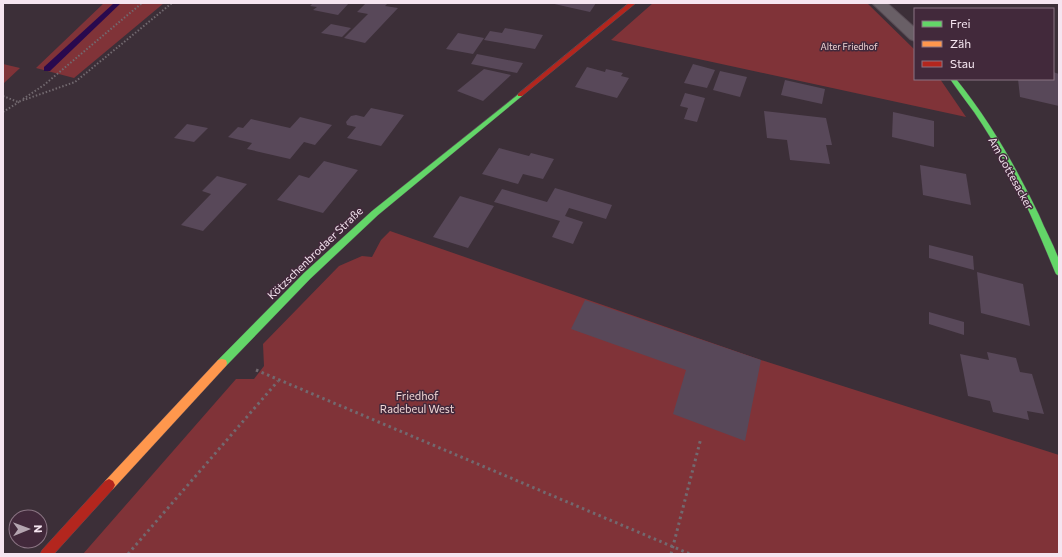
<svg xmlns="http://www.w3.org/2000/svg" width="1062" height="557" viewBox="0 0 1062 557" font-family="Commissioner,sans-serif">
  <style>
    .green { fill: #803338 }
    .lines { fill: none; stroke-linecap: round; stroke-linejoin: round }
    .stream { fill: #29094e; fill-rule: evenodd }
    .building { fill: #584859 }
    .street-casing { stroke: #594d56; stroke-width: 2 }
    .fast-casing { stroke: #594d56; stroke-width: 1 }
    .slow-casing { stroke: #594d56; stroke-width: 1 }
    .jam-casing { stroke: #594d56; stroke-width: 1 }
    .path-far1 { stroke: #72696f; stroke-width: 2; stroke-dasharray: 1.5 2; stroke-linecap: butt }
    .path { stroke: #72696f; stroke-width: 3; stroke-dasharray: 2.5 3.5; stroke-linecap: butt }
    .street { fill: #695f66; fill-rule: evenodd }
    .fast { fill: #63d668; fill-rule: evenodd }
    .slow { fill: #ff974d; fill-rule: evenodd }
    .jam { fill: #b3261e; fill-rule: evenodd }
    .labels { text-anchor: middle; stroke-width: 3; stroke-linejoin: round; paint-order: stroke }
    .far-park-label { font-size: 9px; fill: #f0d5d4; stroke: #42293b }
    .street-label { font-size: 11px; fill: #f5e5f0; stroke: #42293b }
    .park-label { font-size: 11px; fill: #f0d5d4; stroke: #42293b }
  </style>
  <rect width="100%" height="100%" fill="#3c2f38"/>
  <g class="green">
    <path d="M104 3H164L74 78 36 68Z"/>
    <path d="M653 3H867L915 50V79H940L966 117 611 40Z"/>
    <path d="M3 64 20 68 3 84Z"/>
    <path d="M390 231 761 360 1059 455V554H83L236 379H254L264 366 263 344 339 266 362 256 372 257 381 240Z"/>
  </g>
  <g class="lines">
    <path class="stream" d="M114 3H121L50 71H44V67Z"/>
  </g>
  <g class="building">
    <path d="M313 3H349L338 15 313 10 317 7 310 6Z"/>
    <path d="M366 3H388L385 6 398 8 365 43 344 38 368 14 357 12Z"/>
    <path d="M550 3H596L590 12Z"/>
    <path d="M331 24 351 28 342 37 321 33Z"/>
    <path d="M505 28 543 35 535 49 484 40 490 31 502 33Z"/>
    <path d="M458 33 484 38 473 54 446 49Z"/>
    <path d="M477 54 523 63 517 73 471 64Z"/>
    <path d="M693 64 715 70 707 88 684 83Z"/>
    <path d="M587 67 605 72 606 69 623 73 621 76 629 78 617 98 575 87Z"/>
    <path d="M484 69 511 75 483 101 457 91Z"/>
    <path d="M720 71 747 77 740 97 713 90Z"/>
    <path d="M1053 72 1059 74V106L1020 97 1018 79H1053Z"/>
    <path d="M785 80 825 89 822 104 781 95Z"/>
    <path d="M685 93 705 98 697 122 684 119 688 108 680 106Z"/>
    <path d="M371 108 404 115 381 146 347 138 356 127 347 125 346 122 351 116 356 115 364 117Z"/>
    <path d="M764 111 826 118 832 145H826L830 164 790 160 787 140 767 138Z"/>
    <path d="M893 112 934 121V147L892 137Z"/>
    <path d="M300 117 332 125 315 145 304 142 290 159 247 149 252 143 228 137 238 127 243 128 251 119 290 128Z"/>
    <path d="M187 124 208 128 194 142 174 138Z"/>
    <path d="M499 148 529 156 531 153 554 159 543 179 523 174 518 184 482 174Z"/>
    <path d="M324 161 358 170 323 213 277 200 299 175 309 178Z"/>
    <path d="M920 165 966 174 971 205 923 195Z"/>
    <path d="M217 176 247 184 203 231 181 225 211 194 202 191Z"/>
    <path d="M555 188 612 205 606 219 569 208 565 216 583 222 573 244 552 237 560 221 494 202 502 189 547 202Z"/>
    <path d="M460 196 494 206 468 248 433 237Z"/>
    <path d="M929 245 973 256 974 270 929 258Z"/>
    <path d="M977 272 1023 284 1030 326 981 313Z"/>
    <path d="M585 300 761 360 745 441 673 414 686 370 571 329Z"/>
    <path d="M929 312 964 322V335L929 324Z"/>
    <path d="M987 352 1016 358 1020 372 1032 374 1044 414 1027 411 1029 420 993 412 990 401 968 396 960 354 989 360Z"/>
  </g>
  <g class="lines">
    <g class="street-casing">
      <path id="street" d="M872 3H887L915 28V41L910 39Z"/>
    </g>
    <g class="fast-casing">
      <g id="fast">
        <path d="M950 79H956C990 121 1016 167 1039 215 1045 230 1054 245 1059 260 1060 265 1059 271 1059 276L1056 274 1055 272C1034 221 1012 170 982 124 972 108 960 94 950 79Z"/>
        <path d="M520 93 523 95 522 96 378 215 310 279 226 366 222 367 218 366 217 363 218 360 304 273 372 211Z"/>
      </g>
    </g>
    <g class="slow-casing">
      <path id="slow" d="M222 359 226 360 227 363 226 366 113 489 109 491 105 489 103 485 105 481 218 360Z"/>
    </g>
    <g class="jam-casing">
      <g id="jam">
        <path d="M629 3H636L522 96H518V94Z"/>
        <path d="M109 479 113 481 115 485 113 489 54 554H40L42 550 105 481Z"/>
      </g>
    </g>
    <g class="path-far1">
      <path d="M3 96 18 102 75 82 172 3"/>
      <path d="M23 99 44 85 142 3"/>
      <path d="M3 112 19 102"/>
    </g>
    <g class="path">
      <path d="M256 370 690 554"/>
      <path d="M128 554 278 381"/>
      <path d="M671 554 701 438"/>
    </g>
    <use href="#street" class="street"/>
    <use href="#fast" class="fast"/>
    <use href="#slow" class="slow"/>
    <use href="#jam" class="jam"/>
  </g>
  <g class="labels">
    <g class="far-park-label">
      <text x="849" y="50">Alter Friedhof</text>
    </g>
    <g class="street-label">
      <text transform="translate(1011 173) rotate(61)" y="4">Am Gottesacker</text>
      <text transform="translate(315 253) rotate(-44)" y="4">Kötzschenbrodaer Straße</text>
    </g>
    <g class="park-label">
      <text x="417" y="400">Friedhof<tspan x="417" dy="13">Radebeul West</tspan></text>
    </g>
  </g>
  <rect width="1062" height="557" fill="none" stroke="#f5e5f0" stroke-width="8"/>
  <rect x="914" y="8" width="140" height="72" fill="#42293b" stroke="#8a7483"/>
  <rect x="922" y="21" width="20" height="6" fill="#63d668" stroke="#8a7483"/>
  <text x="950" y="28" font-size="12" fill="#f5e5f0">Frei</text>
  <rect x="922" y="41" width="20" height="6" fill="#ff974d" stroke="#8a7483"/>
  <text x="950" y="48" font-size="12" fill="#f5e5f0">Zäh</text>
  <rect x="922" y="61" width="20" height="6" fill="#b3261e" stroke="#8a7483"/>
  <text x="950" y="68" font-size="12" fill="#f5e5f0">Stau</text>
  <g transform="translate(28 529) rotate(89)"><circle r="19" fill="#42293b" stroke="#8a7483"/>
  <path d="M0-3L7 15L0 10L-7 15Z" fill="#b4a5b0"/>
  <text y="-6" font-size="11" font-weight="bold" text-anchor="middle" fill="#f5e5f0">N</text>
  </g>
</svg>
